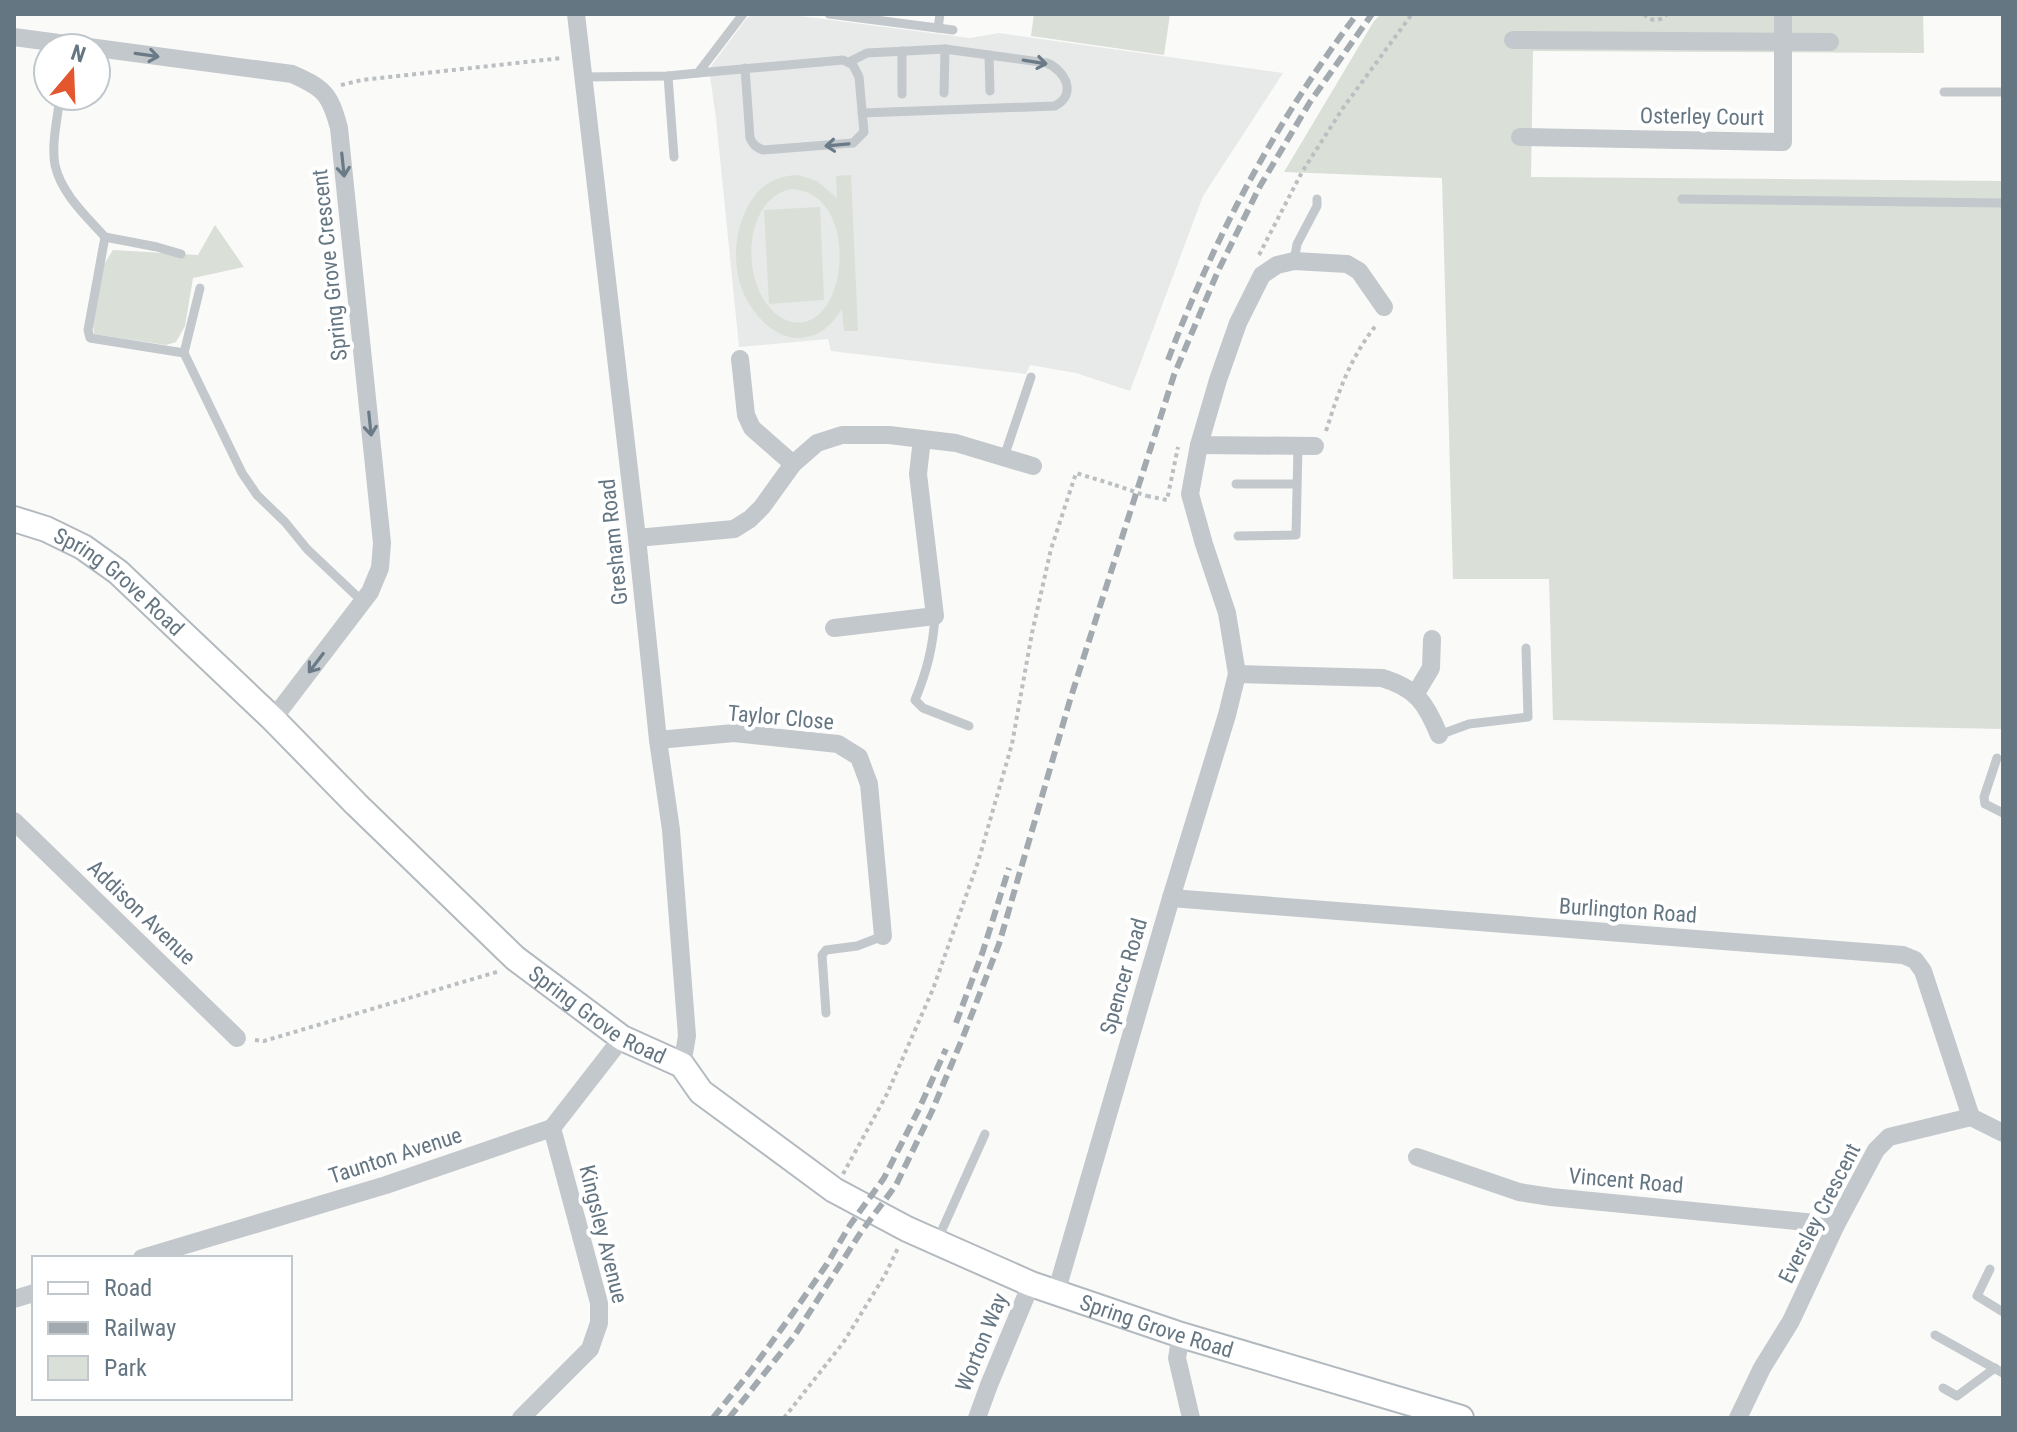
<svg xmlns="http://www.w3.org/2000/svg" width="2017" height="1432" viewBox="0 0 2017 1432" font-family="'Roboto Condensed',sans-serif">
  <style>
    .built { fill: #e8e9e9 }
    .green { fill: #dadfd7; fill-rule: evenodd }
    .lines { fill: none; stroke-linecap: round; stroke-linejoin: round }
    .secondary-casing { stroke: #b3babf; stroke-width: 28 }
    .path { stroke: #bbbfc2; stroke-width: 4; stroke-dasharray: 4 4; stroke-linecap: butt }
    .lane { stroke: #c3c8cc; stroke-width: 9 }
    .street { stroke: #c3c8cc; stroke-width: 18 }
    .secondary { stroke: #fff; stroke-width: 24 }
    .rail { stroke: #a2aab0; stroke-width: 6; stroke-dasharray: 12 6; stroke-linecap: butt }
    .path-bridge { stroke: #bbbfc2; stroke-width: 4; stroke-dasharray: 4 4; stroke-linecap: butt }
    .oneway { stroke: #6a7a87 }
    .labels { text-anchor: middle; stroke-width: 8; stroke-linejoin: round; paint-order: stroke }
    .street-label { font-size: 22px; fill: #657683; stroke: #fff }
  </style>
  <rect width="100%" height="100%" fill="#fafaf8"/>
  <path class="built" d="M754 14H785L970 38 999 33 1283 73 1203 196 1130 391 1076 373 1030 365 1026 374 831 351 828 339 739 347 716 118 709 69 746 19Z"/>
  <g class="green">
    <path d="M1034 14H1170L1164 55 1031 36Z"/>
    <path d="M1381 14H1923L1924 53 1533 51 1531 177 2003 181V729L1553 720 1549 579H1453L1442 178 1284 172 1374 21Z"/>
    <path d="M798 175 817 181 837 198 836 176 851 175 858 331H844L842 309C837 316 832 323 826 328 786 358 746 314 738 276 734 253 736 231 746 210 757 187 773 176 798 175ZM790 189C865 190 848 344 786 320 771 314 761 298 756 283 745 250 752 199 790 189Z"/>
    <path d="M820 207 824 300 769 304 764 210Z"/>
    <path d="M215 225 244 267 193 278 185 326 176 342 166 345 94 334 93 324 103 266 113 250 198 255Z"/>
  </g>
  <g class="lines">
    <g class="secondary-casing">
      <g id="secondary">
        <path id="s1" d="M14 519 46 529 83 547 118 572 273 719 356 804 515 958 622 1038 682 1065 701 1092 834 1190 907 1229 1031 1284 1181 1335 1461 1418"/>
      </g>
    </g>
    <g class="path">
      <path d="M1644 14C1651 22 1660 22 1667 14"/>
      <path d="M341 85 362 80 562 58"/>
      <path d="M1259 255 1302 172 1343 108 1412 14"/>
      <path d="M1326 431C1339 390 1350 358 1377 324"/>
      <path d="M1147 496 1167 500 1178 447"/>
      <path d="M255 1040 264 1041 500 971"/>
      <path d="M843 1174 887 1094 933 989 978 862 1012 744 1032 633 1051 549 1076 473 1115 485"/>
      <path d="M784 1418 843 1343 885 1275 898 1248"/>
    </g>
    <g class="lane">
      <path d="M829 14 953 30"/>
      <path d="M938 28 940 14"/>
      <path d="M902 51V94"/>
      <path d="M989 55 990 91"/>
      <path d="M849 62 867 53 945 49 1047 63C1066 71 1077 95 1055 106L862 113"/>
      <path d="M698 73 843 60 853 65 859 77 864 132 853 143 763 150C756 147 753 145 750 138L745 68"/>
      <path d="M668 76 674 157"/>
      <path d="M583 77 668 76 698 73 743 14"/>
      <path d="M1944 92H2003"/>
      <path d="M944 93 945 49"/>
      <path d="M60 96C58 117 51 143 55 165 61 193 86 216 105 237L88 330 90 338 184 353 242 473 257 495 285 522 307 549 363 602"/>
      <path d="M1682 199 2003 203"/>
      <path d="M105 237 157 247 181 254"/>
      <path d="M1294 261 1297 244 1317 206V199"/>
      <path d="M184 353 200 288"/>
      <path d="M1004 457 1031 377"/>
      <path d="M1236 484H1296"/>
      <path d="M1238 536 1296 535 1298 446"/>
      <path d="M935 616C933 647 927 671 915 700L923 708 969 726"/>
      <path d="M1439 735 1469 724 1528 717 1526 648"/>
      <path d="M1997 758 1984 797 1985 804 2003 813"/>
      <path d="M826 1013 822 955 826 950 857 946 883 936"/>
      <path d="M937 1241 985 1134"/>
      <path d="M1990 1269 1977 1296 2003 1312"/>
      <path d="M1935 1335 2003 1373"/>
      <path d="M1943 1388 1957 1396 1995 1368"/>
    </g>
    <g class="street">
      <path d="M576 14 637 538 658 740 671 830 687 1036 682 1065"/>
      <path d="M14 37 292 74C324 88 330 94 339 128L382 543 380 568 370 592 273 719"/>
      <path d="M1513 40 1830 42"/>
      <path d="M1520 137 1783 142V14"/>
      <path d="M740 359 746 415 752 428 793 464"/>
      <path d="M1315 446 1199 445 1218 380 1238 323 1262 275 1277 265 1294 261 1347 264 1359 271 1384 307"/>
      <path d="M637 538 734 529 750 519 762 507 793 464 817 443 842 435H889L956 443 1033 466"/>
      <path d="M834 628 935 616 918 474 922 439"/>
      <path d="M1237 674 1382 678C1416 688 1426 703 1439 735"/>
      <path d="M1416 693 1431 668 1432 639"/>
      <path d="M658 740 734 733 838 744 859 757 869 784 883 936"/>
      <path d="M14 821 237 1038"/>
      <path d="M1171 898 1903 955 1915 960 1923 971 1971 1117"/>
      <path d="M1417 1157 1519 1192 1551 1197 1836 1225"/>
      <path d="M142 1258 386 1185 552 1128 622 1038"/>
      <path d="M1056 1293 1171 898 1227 715 1237 674 1227 613 1204 544 1190 494 1199 445"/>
      <path d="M14 1299 34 1293"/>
      <path d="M1181 1335 1177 1358 1191 1418"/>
      <path d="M521 1418 590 1349 599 1323V1303L552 1128"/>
      <path d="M977 1418 989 1385 1031 1284"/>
      <path d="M1738 1418 1762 1368 1791 1321 1836 1225 1876 1150 1889 1137 1971 1117 2003 1133"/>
    </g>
    <use href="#secondary" class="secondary"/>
    <g class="rail">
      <path d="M1168 360C1215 236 1276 121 1357 14"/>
      <path d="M956 1023 983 951 1009 868"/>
      <path d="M713 1418 750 1372 793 1313 827 1264 850 1225 884 1178 919 1109 946 1049"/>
      <path d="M729 1418 795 1335 861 1232 896 1185 932 1111 963 1037 999 944 1070 700 1174 375 1218 271 1260 186 1310 102 1372 14"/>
    </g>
    <path class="path-bridge" d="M1115 485 1147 496"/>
  </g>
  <defs><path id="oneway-shaft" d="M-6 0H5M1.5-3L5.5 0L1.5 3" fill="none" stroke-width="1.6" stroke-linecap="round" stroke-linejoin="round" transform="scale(2)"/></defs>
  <g class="oneway">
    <use href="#oneway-shaft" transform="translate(147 55) rotate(8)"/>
    <use href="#oneway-shaft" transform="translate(1035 62) rotate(9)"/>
    <use href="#oneway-shaft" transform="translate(837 145) rotate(175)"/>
    <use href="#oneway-shaft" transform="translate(343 165) rotate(84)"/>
    <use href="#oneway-shaft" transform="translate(370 424) rotate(84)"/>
    <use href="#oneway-shaft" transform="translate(316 663) rotate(127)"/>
  </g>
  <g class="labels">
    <g class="street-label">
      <text transform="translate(1702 116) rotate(1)" y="8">Osterley Court</text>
      <text transform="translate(329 265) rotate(-96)" y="8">Spring Grove Crescent</text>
      <text transform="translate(613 542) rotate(-96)" y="8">Gresham Road</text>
      <text dy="8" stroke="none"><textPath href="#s1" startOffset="124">Spring Grove Road</textPath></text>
      <text transform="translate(781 717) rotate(5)" y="8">Taylor Close</text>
      <text transform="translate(1628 910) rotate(4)" y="8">Burlington Road</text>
      <text transform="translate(142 912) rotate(44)" y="8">Addison Avenue</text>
      <text transform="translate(1123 976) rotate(-74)" y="8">Spencer Road</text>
      <text dy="8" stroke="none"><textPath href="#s1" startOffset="772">Spring Grove Road</textPath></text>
      <text transform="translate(395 1155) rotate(-18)" y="8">Taunton Avenue</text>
      <text transform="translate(1626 1180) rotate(5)" y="8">Vincent Road</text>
      <text transform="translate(1819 1213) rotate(-63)" y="8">Eversley Crescent</text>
      <text transform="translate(604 1234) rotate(76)" y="8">Kingsley Avenue</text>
      <text dy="8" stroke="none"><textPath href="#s1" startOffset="1420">Spring Grove Road</textPath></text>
      <text transform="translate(981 1342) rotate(-68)" y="8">Worton Way</text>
    </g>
  </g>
  <rect width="2017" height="1432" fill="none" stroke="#657683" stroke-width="32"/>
  <rect x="32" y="1256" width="260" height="144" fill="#ffffff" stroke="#c1c8cd" stroke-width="2"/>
  <rect x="48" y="1282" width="40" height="12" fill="#ffffff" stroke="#c1c8cd" stroke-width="2"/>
  <text x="104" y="1296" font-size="24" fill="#657683">Road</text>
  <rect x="48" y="1322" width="40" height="12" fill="#a2aab0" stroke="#c1c8cd" stroke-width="2"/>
  <text x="104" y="1336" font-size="24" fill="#657683">Railway</text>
  <rect x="48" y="1356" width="40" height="24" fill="#dadfd7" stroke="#c1c8cd" stroke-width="2"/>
  <text x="104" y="1376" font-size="24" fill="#657683">Park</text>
  <g transform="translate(72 72) rotate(19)"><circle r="38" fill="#ffffff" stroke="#c1c8cd" stroke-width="2"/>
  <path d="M0-6L14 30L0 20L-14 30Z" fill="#e4572e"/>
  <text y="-12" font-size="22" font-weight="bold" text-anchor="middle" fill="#657683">N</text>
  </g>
</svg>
